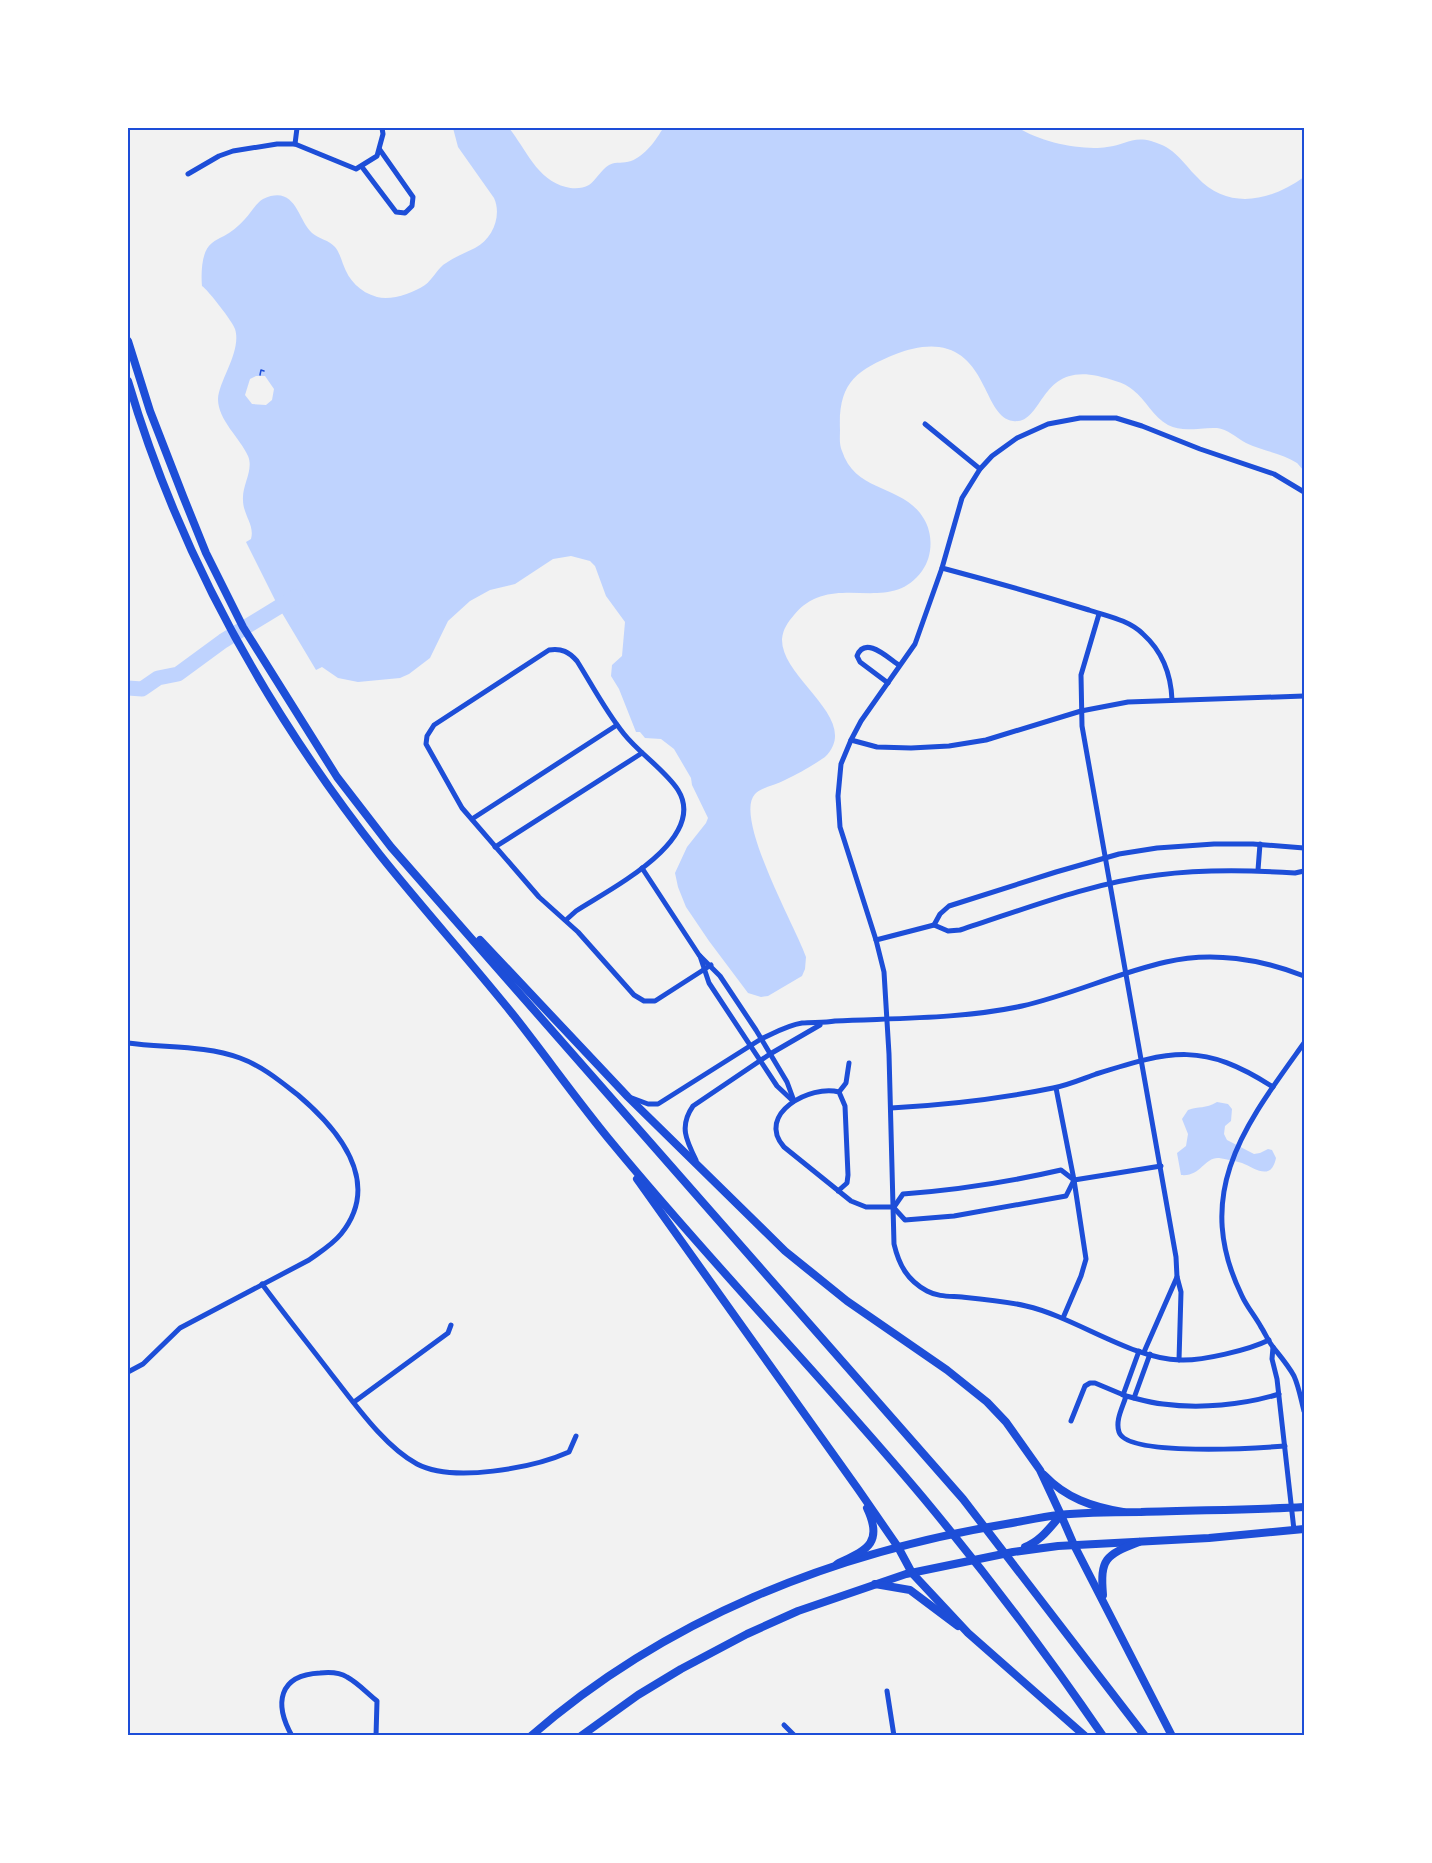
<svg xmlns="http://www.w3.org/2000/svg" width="1432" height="1863" viewBox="0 0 1432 1863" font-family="Signika,sans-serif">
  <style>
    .water { fill: #bfd3fe; fill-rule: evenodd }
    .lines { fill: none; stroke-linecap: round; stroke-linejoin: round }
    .river { stroke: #bfd3fe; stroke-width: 15 }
    .path { stroke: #1d4ed8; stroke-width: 1.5 }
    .minor { stroke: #1d4ed8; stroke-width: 5 }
    .secondary { stroke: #1d4ed8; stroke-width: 8 }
    .primary { stroke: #1d4ed8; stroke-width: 8 }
    .neatline { fill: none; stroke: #1d4ed8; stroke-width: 2 }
  </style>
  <rect width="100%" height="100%" fill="#f2f2f2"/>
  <g class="water">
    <path d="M453 128H509C526 149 537 180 566 187 573 189 582 189 589 185 596 180 601 170 609 165 617 161 623 164 631 161 645 156 657 139 663 128H1019C1040 142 1083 151 1107 147 1125 145 1132 136 1151 141 1176 148 1181 161 1197 177 1228 211 1271 201 1304 177V471C1303 470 1298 464 1297 463 1282 453 1262 451 1246 443 1237 438 1227 429 1217 428 1201 427 1183 433 1168 425 1153 417 1146 400 1133 390 1124 382 1109 379 1098 376 1038 363 1044 425 1013 421 984 417 988 354 939 347 925 345 909 349 896 354 856 370 838 383 840 430 840 437 839 444 842 451 856 494 904 484 924 519 933 534 933 556 922 571 889 617 832 569 794 615 788 622 783 629 782 639 781 680 863 719 825 757 812 766 798 774 785 780 776 785 762 787 755 794 733 817 796 928 806 957L805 969 802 976 768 996 761 997 748 993 709 941 686 907 678 887 675 873 687 847 706 823 708 818 692 785 691 778 674 749 661 739 645 738 640 732H636L619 689 611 676 612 665 622 656 625 622 606 596 595 566 590 561 571 556 553 559 515 584 490 590 470 601 448 621 430 658 409 674 400 678 358 682 338 678 322 667 316 670 279 608 246 542 251 539C255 525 243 515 243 500 242 485 254 470 248 456 240 438 218 420 218 399 219 380 242 351 235 329 233 322 208 290 202 286 201 274 201 251 212 243 215 240 220 238 224 236 231 232 239 226 245 219 251 213 255 204 263 199 296 184 297 219 312 233 319 239 329 240 335 247 339 252 341 258 343 264 349 281 360 292 377 297 391 301 413 293 425 285 432 280 436 271 443 265 453 258 464 253 475 248 493 239 502 215 494 198L458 147ZM256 376H265L274 389 272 400 266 405 252 404 245 395 250 379Z"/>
    <path d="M1217 1102 1228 1104 1232 1109 1231 1121 1225 1126 1224 1134 1227 1140 1254 1154 1260 1153 1268 1149 1272 1150 1276 1158C1271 1182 1255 1168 1242 1163 1235 1161 1226 1159 1219 1158 1204 1157 1201 1177 1181 1175L1177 1153 1186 1146 1188 1134 1182 1119 1188 1110C1199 1106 1205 1109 1217 1102Z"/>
  </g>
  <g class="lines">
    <path class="river" d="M128 688 142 689 158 678 178 674 223 641 295 597"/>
    <path class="path" d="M260 375 261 370 264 371"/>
    <g class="minor">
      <path d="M295 144 297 128"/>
      <path d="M362 167 396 212 405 213 412 206 413 197 380 150"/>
      <path d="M188 174 219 156 233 151 277 144H295L356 169 377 156 383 134 382 128"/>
      <path d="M925 424 980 469"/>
      <path d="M942 568C991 581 1040 595 1089 610 1107 616 1129 620 1143 634 1163 652 1171 674 1172 700"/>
      <path d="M1099 614 1081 675 1082 726 1176 1257 1177 1277 1181 1292 1179 1360"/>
      <path d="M888 683 860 662 857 656C865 635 888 658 899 665"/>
      <path d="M851 740 877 747 911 748 949 746 986 740 1081 711 1128 702 1304 696"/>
      <path d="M472 819 617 725"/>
      <path d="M495 847 642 753"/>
      <path d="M642 868 699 955 720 976 756 1030 787 1082 794 1101"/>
      <path d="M1258 870 1260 844"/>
      <path d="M566 920 576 911C608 890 709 840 678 790 666 771 639 753 624 734 606 712 592 685 577 661 569 652 562 648 549 650L434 725 427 736 426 744 462 808 539 897 578 932 634 995 644 1001H655L711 965"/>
      <path d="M934 925 940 914 949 906 1056 872 1119 854 1157 848 1214 844H1253L1304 848"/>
      <path d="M876 940 934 925 948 931 960 930C1025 909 1090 883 1158 875 1204 869 1249 870 1295 873L1304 871"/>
      <path d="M700 956 709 983 777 1086 793 1101"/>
      <path d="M128 1043C164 1048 205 1045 240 1058 262 1066 280 1081 298 1095 338 1129 383 1182 341 1234 332 1245 320 1252 309 1260L180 1328 143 1364 128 1372"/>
      <path d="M1304 1043C1246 1124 1191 1192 1242 1296 1247 1307 1255 1316 1261 1327 1265 1333 1268 1341 1273 1347 1280 1356 1288 1365 1294 1376 1299 1387 1301 1400 1304 1411"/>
      <path d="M1056 1088 1074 1180 1086 1259 1081 1276 1063 1318"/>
      <path d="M839 1092 846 1083 849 1063"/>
      <path d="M632 1098 648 1104H658L761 1039C774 1033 788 1025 802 1023 813 1022 824 1023 835 1021 898 1018 961 1019 1022 1006 1071 995 1117 973 1166 962 1212 951 1261 959 1304 976"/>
      <path d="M891 1108C945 1105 999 1099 1053 1088 1068 1085 1082 1079 1096 1074 1172 1050 1203 1042 1273 1087"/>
      <path d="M696 1160C686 1140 679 1126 693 1106L770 1054 820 1025"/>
      <path d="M838 1191 847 1183 848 1175 845 1106 839 1092C811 1084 755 1114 784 1147L851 1201 866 1207H894"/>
      <path d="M894 1207 903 1194C957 1190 1009 1182 1061 1170L1074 1180 1161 1166"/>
      <path d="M894 1208 905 1220 954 1216 1066 1196 1074 1180"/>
      <path d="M262 1284C285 1315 309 1345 332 1375 355 1404 384 1446 417 1464 453 1483 533 1468 569 1452L576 1436"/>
      <path d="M1269 1340C1249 1350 1202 1361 1180 1360 1131 1359 1075 1317 1026 1306 1005 1301 983 1299 962 1297 950 1296 938 1297 927 1291 907 1280 899 1265 894 1244L889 1054 884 972 876 940 840 827 838 796 841 764 851 740 861 721 915 644 942 568 962 498 980 469 992 456 1017 438 1048 424 1080 418H1116L1142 426 1200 449 1274 474 1304 492"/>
      <path d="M1273 1347 1272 1359 1277 1379 1294 1530"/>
      <path d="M1144 1352 1177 1277"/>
      <path d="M1123 1395 1139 1351"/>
      <path d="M1126 1396C1138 1399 1151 1403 1163 1404 1200 1409 1243 1405 1279 1394"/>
      <path d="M1134 1398 1150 1354"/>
      <path d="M354 1402 448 1333 451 1325"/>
      <path d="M1071 1421 1085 1386 1090 1383H1095L1126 1396C1123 1407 1115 1420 1119 1432 1127 1457 1260 1448 1285 1446"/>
      <path d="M887 1691 894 1736"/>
      <path d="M784 1725 795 1736"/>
      <path d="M292 1736C274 1704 278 1675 320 1673 329 1672 339 1672 347 1677 358 1683 367 1693 377 1701L376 1736"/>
    </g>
    <g class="secondary">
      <path d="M1061 1515 1074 1545"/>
      <path d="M1025 1547C1041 1541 1050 1527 1061 1515"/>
      <path d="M531 1736C665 1619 832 1553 1006 1524 1024 1521 1041 1517 1059 1515 1086 1512 1114 1512 1141 1512 1196 1510 1250 1510 1304 1507"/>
      <path d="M581 1736 638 1695 681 1669 747 1634 798 1611 906 1574 1013 1552 1058 1546 1209 1538 1304 1529"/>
    </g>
    <g class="primary">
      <path d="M128 341 150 411 183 496 206 553 243 627 337 777 391 847 963 1499 1145 1736"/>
      <path d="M128 381C179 554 269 714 380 855 424 910 471 962 515 1017 548 1059 579 1103 613 1144 715 1268 828 1383 930 1506 991 1580 1049 1657 1103 1736"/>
      <path d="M480 940 628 1097 785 1251 847 1301 947 1370 987 1402 1006 1422 1040 1470 1061 1515"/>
      <path d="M637 1179 858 1489 898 1547 912 1573 968 1633 1085 1736"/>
      <path d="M1044 1475C1066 1498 1092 1507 1123 1512"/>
      <path d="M1074 1545 1172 1736"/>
      <path d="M837 1564C866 1550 884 1544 867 1508"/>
      <path d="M875 1584 910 1590 958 1626"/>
      <path d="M1103 1595C1100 1559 1105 1555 1139 1542"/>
    </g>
  </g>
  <rect width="1432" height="1863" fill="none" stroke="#ffffff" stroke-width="258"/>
  <rect x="129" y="129" width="1174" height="1605" class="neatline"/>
</svg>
